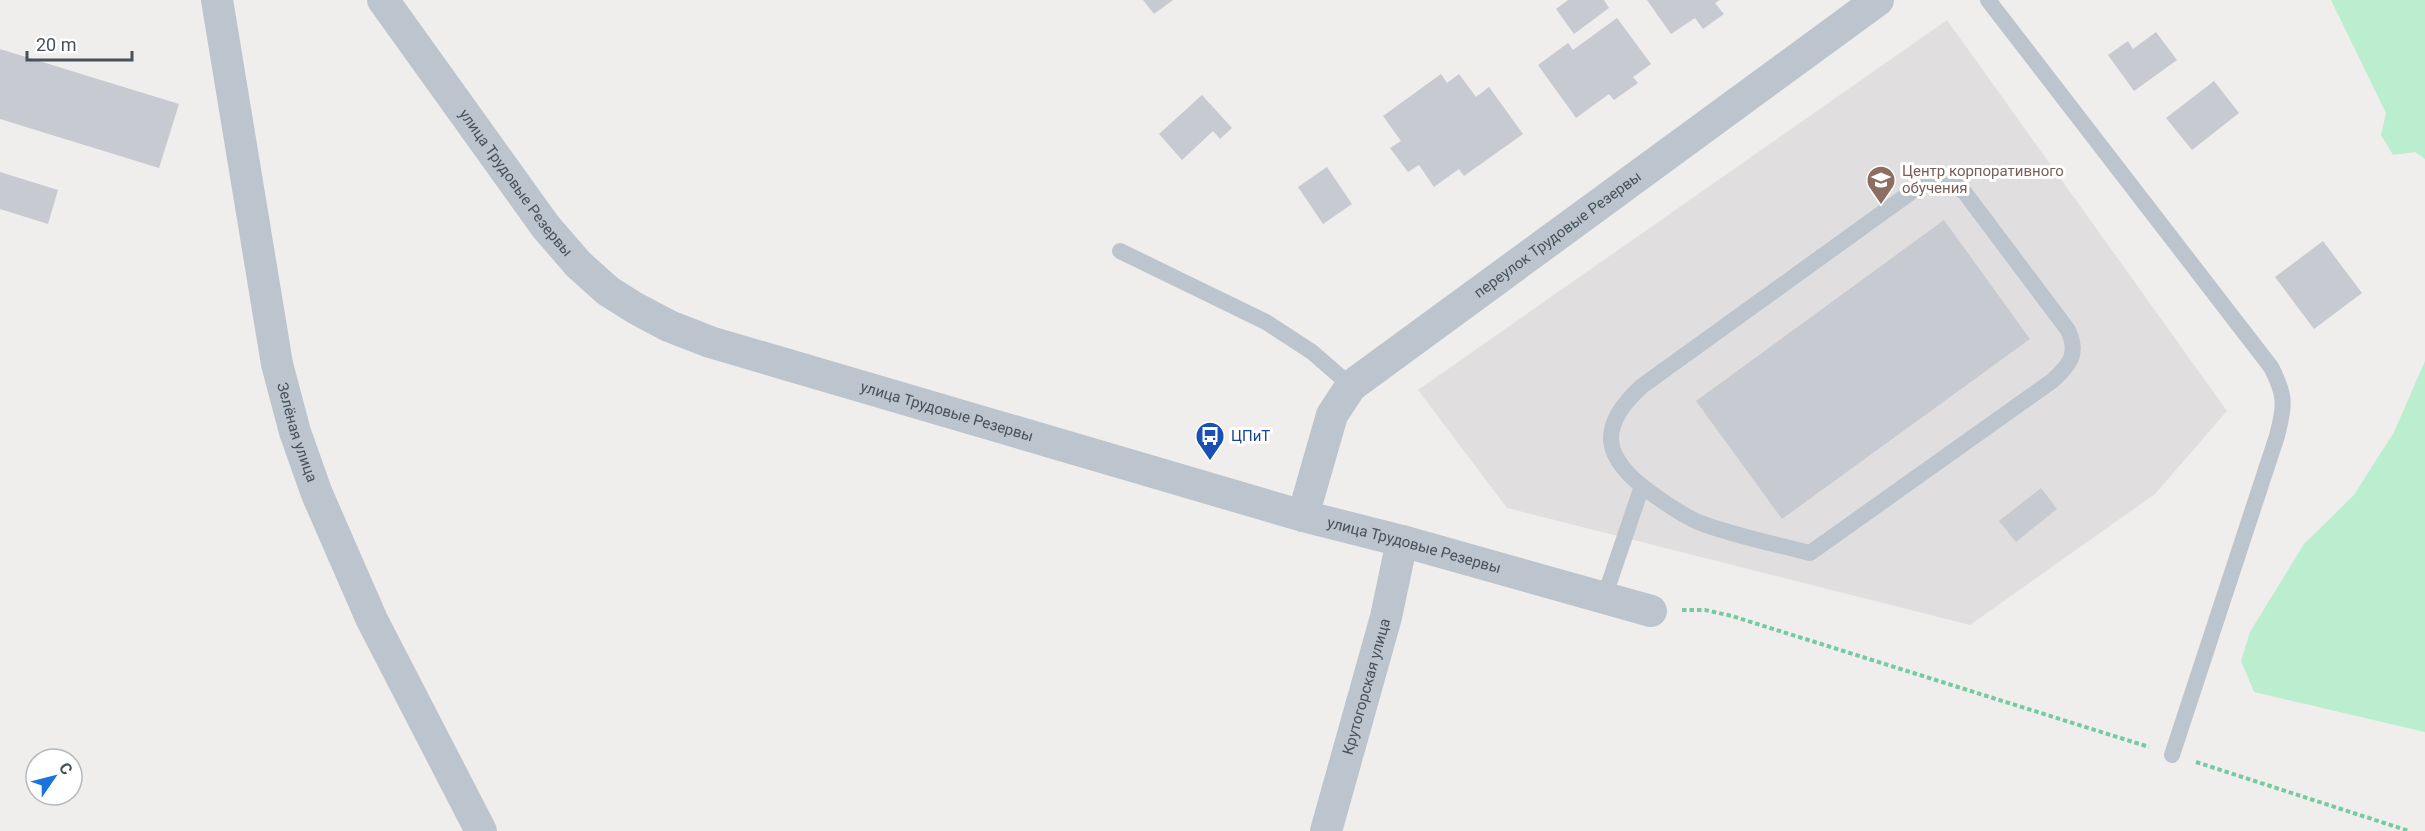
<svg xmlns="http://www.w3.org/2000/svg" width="2425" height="831" viewBox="0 0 2425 831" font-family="Roboto,sans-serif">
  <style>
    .education { fill: #e1dedf }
    .green { fill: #bbeece }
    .building { fill: #c7cad0 }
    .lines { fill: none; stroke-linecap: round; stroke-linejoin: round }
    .path { stroke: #74cb9f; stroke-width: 4; stroke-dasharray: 4.5 3; stroke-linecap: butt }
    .service { stroke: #bcc5cd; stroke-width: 16 }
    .minor { stroke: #bcc5cd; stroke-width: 32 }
    .labels { text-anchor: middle; stroke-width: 6; stroke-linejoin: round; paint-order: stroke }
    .education-label { font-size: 15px; fill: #785e54; stroke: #fff; text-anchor: start }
    .street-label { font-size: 15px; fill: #46515a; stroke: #fff }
    .transit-label { font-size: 15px; fill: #164399; stroke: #fff; text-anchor: start }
  </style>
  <rect width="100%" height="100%" fill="#f0eded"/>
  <path class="education" d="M1947 20 2227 411 2155 494 1970 625 1507 508 1418 390Z"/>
  <g class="green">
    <path d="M2331 0H2425V159L2415 152 2393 155 2381 135 2386 113Z"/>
    <path d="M2425 361V732L2254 692 2241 661 2250 632 2304 544 2354 495 2394 432Z"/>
  </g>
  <g class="building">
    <path d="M1143 0H1173L1154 14Z"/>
    <path d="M1568 0H1604L1609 8 1574 34 1556 9Z"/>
    <path d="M1647 0H1720L1715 3 1724 14 1703 29 1695 18 1671 34Z"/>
    <path d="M1617 18 1651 64 1633 77 1638 83 1614 100 1609 94 1576 118 1538 65 1568 43 1573 50Z"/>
    <path d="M2156 32 2177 60 2134 91 2108 55 2128 41 2133 49Z"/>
    <path d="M0 49 179 104 159 168 0 119Z"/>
    <path d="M1441 74 1447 83 1459 74 1476 97 1489 87 1523 134 1464 176 1459 169 1434 187 1419 165 1408 172 1390 148 1401 141 1383 116Z"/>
    <path d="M2214 81 2239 113 2192 150 2166 118Z"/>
    <path d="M1202 95 1232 128 1220 139 1213 131 1182 160 1159 134Z"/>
    <path d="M1327 167 1352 204 1323 224 1298 187Z"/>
    <path d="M0 172 58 190 48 224 0 209Z"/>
    <path d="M1944 220 2030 339 1782 519 1696 401Z"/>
    <path d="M2323 241 2362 293 2314 329 2275 277Z"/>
    <path d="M2041 488 2057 509 2016 542 1999 521Z"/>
  </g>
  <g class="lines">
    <g class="path">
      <path d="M1682 610H1705L1732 616 2149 747"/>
      <path d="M2196 762 2409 831"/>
    </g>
    <g class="service">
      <path d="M1988 0 2271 367C2286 396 2285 405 2277 436L2172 755"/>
      <path d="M1933 181 1956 185 1965 193 2068 330C2079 354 2070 365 2052 381L1810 553C1772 543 1734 536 1698 522 1682 515 1665 503 1651 493 1603 458 1596 428 1642 386L1921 185Z"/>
      <path d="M1120 251 1266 322 1312 352 1351 386"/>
      <path d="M1604 598 1642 486"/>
    </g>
    <g class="minor">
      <path id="s1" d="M217 0 277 364 295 432 317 494 372 620 481 831"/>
      <path id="s2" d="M383 0 546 227 578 264 608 291 635 308 669 326 710 342 1303 516 1402 541 1651 611"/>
      <path id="s3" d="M1303 516 1332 415 1351 386 1878 0"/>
      <path id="s4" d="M1326 831 1386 617 1402 541"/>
    </g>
  </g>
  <defs>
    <g id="university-pin" transform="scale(1.5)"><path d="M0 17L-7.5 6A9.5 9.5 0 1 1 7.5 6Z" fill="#8d6e63" stroke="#fff"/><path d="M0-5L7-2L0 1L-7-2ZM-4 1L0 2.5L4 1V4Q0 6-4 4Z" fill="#fff"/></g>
    <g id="bus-pin" transform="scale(1.5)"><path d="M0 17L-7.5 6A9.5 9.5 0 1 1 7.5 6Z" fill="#1a4fb4" stroke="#fff"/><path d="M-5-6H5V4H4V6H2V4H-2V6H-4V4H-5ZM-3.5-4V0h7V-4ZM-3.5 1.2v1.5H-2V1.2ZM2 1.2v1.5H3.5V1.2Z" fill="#fff"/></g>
  </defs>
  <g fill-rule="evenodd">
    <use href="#university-pin" x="1881" y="180"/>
    <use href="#bus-pin" x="1210" y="436"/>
  </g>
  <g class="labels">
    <g class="education-label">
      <text x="1902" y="176">Центр корпоративного<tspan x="1902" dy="17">обучения</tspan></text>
    </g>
    <g class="street-label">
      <text dy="5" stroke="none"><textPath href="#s2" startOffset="226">улица Трудовые Резервы</textPath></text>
      <text dy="5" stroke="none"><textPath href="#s3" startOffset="396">переулок Трудовые Резервы</textPath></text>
      <text dy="5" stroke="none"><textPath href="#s2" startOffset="730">улица Трудовые Резервы</textPath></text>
      <text dy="5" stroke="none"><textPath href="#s1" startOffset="440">Зелёная улица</textPath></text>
      <text dy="5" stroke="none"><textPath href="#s2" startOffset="1216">улица Трудовые Резервы</textPath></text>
      <text dy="5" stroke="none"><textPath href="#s4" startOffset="150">Крутогорская улица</textPath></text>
    </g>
    <g class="transit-label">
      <text x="1231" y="441">ЦПиТ</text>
    </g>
  </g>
  <g transform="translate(54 777) rotate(55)"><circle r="28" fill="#ffffff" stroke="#b5b9bd" stroke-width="1.5"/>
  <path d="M0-4.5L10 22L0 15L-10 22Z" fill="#1b73dd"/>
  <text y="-9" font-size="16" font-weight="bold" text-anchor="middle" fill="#46515a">С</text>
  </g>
  <path d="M27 51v9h105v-9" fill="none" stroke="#46515a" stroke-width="3"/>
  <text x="36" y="51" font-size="18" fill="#46515a" stroke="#ffffff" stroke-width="4.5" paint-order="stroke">20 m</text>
</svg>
